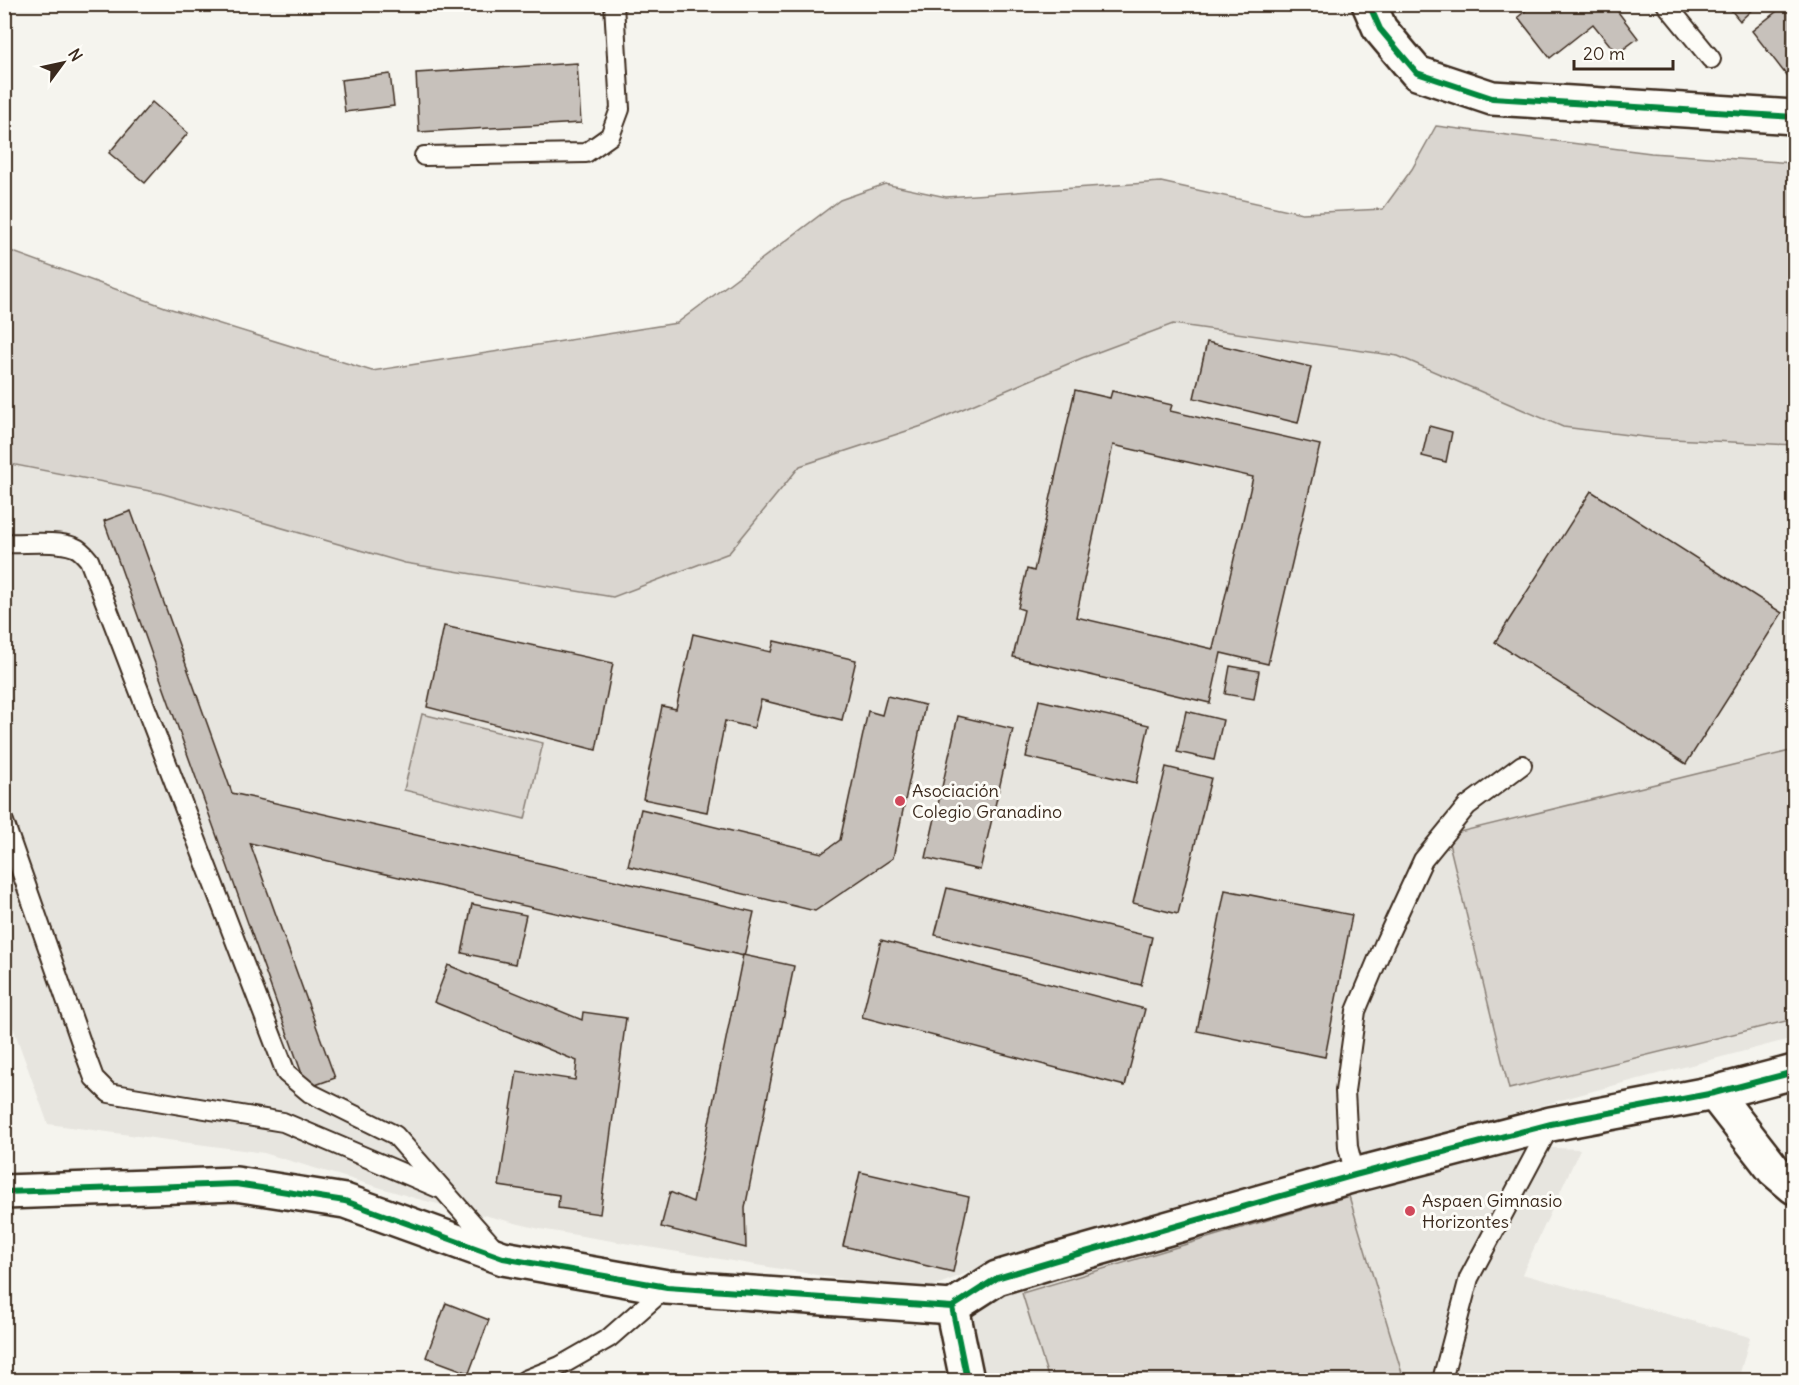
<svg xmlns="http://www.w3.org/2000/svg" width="1799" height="1385" viewBox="0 0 1799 1385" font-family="Delius,sans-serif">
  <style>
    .built { fill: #e7e5df }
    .green { fill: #dad6d0; stroke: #8a8077; stroke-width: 1.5 }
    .building { fill: #c7c1bb; stroke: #3b2a1e; stroke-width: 1.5; fill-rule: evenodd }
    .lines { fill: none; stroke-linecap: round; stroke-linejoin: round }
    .service-casing { stroke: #3b2a1e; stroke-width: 22 }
    .minor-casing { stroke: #3b2a1e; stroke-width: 38 }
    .service { stroke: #fdfcf7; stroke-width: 18 }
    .minor { stroke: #fdfcf7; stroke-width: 33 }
    .cycleway-casing { stroke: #fdfcf7; stroke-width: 10 }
    .cycleway { stroke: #00873e; stroke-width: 6 }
    .poi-dot { fill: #d1495b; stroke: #fdfcf7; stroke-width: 2 }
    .labels { text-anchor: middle; stroke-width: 6; stroke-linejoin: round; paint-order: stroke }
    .poi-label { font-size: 18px; fill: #3b2a1e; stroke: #fdfcf7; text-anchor: start }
  </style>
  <rect width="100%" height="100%" fill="#f5f4ee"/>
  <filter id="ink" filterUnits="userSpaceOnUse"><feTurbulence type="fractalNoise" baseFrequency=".0167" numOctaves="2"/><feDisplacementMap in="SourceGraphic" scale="12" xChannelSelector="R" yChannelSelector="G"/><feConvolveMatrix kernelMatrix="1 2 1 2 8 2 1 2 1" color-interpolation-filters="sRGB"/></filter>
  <g filter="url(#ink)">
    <g class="built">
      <path d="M1335 312 1794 422V1038L1593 1091 1002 1259 919 1292 540 1229 418 1199 264 1153 48 1124 5 1005V463L160 493 729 553 800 466 925 425 1082 358 1173 324Z"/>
      <path d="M1505 1146 1580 1149 1522 1274 1750 1337 1738 1380H981L967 1320 1025 1279Z"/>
    </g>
    <g class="green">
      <path d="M1436 126 1651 153 1794 163V445L1653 438 1563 427 1398 356 1173 324 1082 358 925 425 800 466 729 553 613 597 405 563 160 493 5 463V249L165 307 372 371 677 323 840 200 885 184 946 197 1161 182 1302 213 1383 209 1412 169Z"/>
      <path d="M422 714 543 743 525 819 404 790Z"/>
      <path d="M1794 750V1019L1509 1089 1447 835Z"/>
      <path d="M1349 1196 1404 1380H1049L1022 1293Z"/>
    </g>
    <g class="building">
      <path d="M1534 4H1612L1638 38 1617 54 1593 24 1550 58 1518 17Z"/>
      <path d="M1726 4H1758L1740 21Z"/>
      <path d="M1786 4H1794V70L1787 76 1752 31Z"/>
      <path d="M577 63 581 123 419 132 416 73Z"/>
      <path d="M390 74 394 106 345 112 341 80Z"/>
      <path d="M152 102 188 133 145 183 109 153Z"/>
      <path d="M1207 342 1311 367 1298 423 1194 398Z"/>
      <path d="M1075 390 1110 398 1112 391 1172 405 1170 411 1320 445 1268 664 1221 653 1210 703 1013 657 1024 610 1018 608 1027 569 1034 571ZM1113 445 1253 477 1213 649 1076 617Z"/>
      <path d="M1429 426 1452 432 1446 462 1422 456Z"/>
      <path d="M1591 491 1782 613 1686 764 1495 642Z"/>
      <path d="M131 511 232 793 754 912 744 956 250 843 335 1078 307 1088 104 521Z"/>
      <path d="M444 626 613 663 596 750 427 707Z"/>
      <path d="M693 634 771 652 774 641 856 660 842 720 761 700 754 728 725 721 707 812 643 799 662 706 676 709Z"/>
      <path d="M1230 666 1259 671 1254 699 1225 694Z"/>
      <path d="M887 696 925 705 893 858 815 911 628 866 641 809 822 853 840 840 868 711 882 715Z"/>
      <path d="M1039 700 1149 725 1136 783 1026 757Z"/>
      <path d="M1186 711 1223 720 1214 760 1177 752Z"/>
      <path d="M958 716 1013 729 980 870 926 858Z"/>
      <path d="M1166 767 1211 778 1178 914 1133 903Z"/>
      <path d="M947 888 1152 937 1141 985 935 935Z"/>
      <path d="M1225 890 1352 915 1325 1057 1197 1031Z"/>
      <path d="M472 904 526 915 515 964 462 953Z"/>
      <path d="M881 940 1145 1009 1125 1086 862 1017Z"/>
      <path d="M743 955 794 966 745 1208 746 1248 661 1227 670 1192 693 1202Z"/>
      <path d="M448 965 582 1020 583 1012 626 1018 600 1214 558 1208 559 1195 499 1186 517 1071 575 1080 577 1061 434 1002Z"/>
      <path d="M860 1172 969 1197 953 1272 843 1246Z"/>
      <path d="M446 1303 489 1320 469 1373 426 1357Z"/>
      <path d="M410 1375 424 1380H408Z"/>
    </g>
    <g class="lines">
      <g class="service-casing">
        <g id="service">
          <path d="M1666 4 1711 59"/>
          <path d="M424 156 586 153 610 136 620 109 614 4"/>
          <path d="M4 543C25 544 55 540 74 547 80 549 85 555 89 560L286 1073 310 1093 395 1135 496 1250"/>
          <path d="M4 822 84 1051 94 1078 109 1093 283 1122 438 1188"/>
          <path d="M1355 1175 1348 1147 1345 1091 1356 1011 1385 942 1423 860 1467 806 1522 765"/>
          <path d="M525 1380 560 1366 609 1338 667 1287"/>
          <path d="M1442 1380 1469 1278 1551 1124"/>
        </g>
      </g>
      <g class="minor-casing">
        <g id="minor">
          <path d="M1369 4 1380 29 1417 73 1492 98 1794 117"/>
          <path d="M1714 1093 1774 1170 1794 1187"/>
          <path d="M4 1192 236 1184 345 1201 503 1258 667 1287 952 1307 967 1380"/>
          <path d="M952 1307 997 1278 1057 1260 1355 1175 1551 1124 1714 1093 1794 1072"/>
        </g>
      </g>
      <use href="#service" class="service"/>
      <use href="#minor" class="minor"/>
      <g class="cycleway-casing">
        <g id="cycleway">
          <path d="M1369 4 1380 29 1417 73 1492 98 1794 117"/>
          <path d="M4 1192 236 1184 345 1201 503 1258 667 1287 952 1307 967 1380"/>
          <path d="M952 1307 997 1278 1057 1260 1355 1175 1551 1124 1714 1093 1794 1072"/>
        </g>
      </g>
      <use href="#cycleway" class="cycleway"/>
    </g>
  </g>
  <g class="poi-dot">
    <circle cx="900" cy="801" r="6"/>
    <circle cx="1410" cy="1211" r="6"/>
  </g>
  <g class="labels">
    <g class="poi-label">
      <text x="912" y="797">Asociación<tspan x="912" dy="21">Colegio Granadino</tspan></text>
      <text x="1422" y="1207">Aspaen Gimnasio<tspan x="1422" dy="21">Horizontes</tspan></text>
    </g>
  </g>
  <rect width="1799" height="1385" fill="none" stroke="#fdfcf7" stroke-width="24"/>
  <rect x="12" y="12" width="1775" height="1361" fill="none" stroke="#3b2a1e" stroke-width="2" filter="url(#ink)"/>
  <g transform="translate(63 63) rotate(57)" stroke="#fdfcf7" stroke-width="4.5" paint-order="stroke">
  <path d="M0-4.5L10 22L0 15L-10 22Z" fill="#3b2a1e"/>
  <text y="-9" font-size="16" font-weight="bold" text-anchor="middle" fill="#3b2a1e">N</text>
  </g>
  <path d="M1574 60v9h99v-9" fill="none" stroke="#3b2a1e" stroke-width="3"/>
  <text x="1583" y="60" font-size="18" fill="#3b2a1e" stroke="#fdfcf7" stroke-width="4.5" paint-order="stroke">20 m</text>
</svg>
